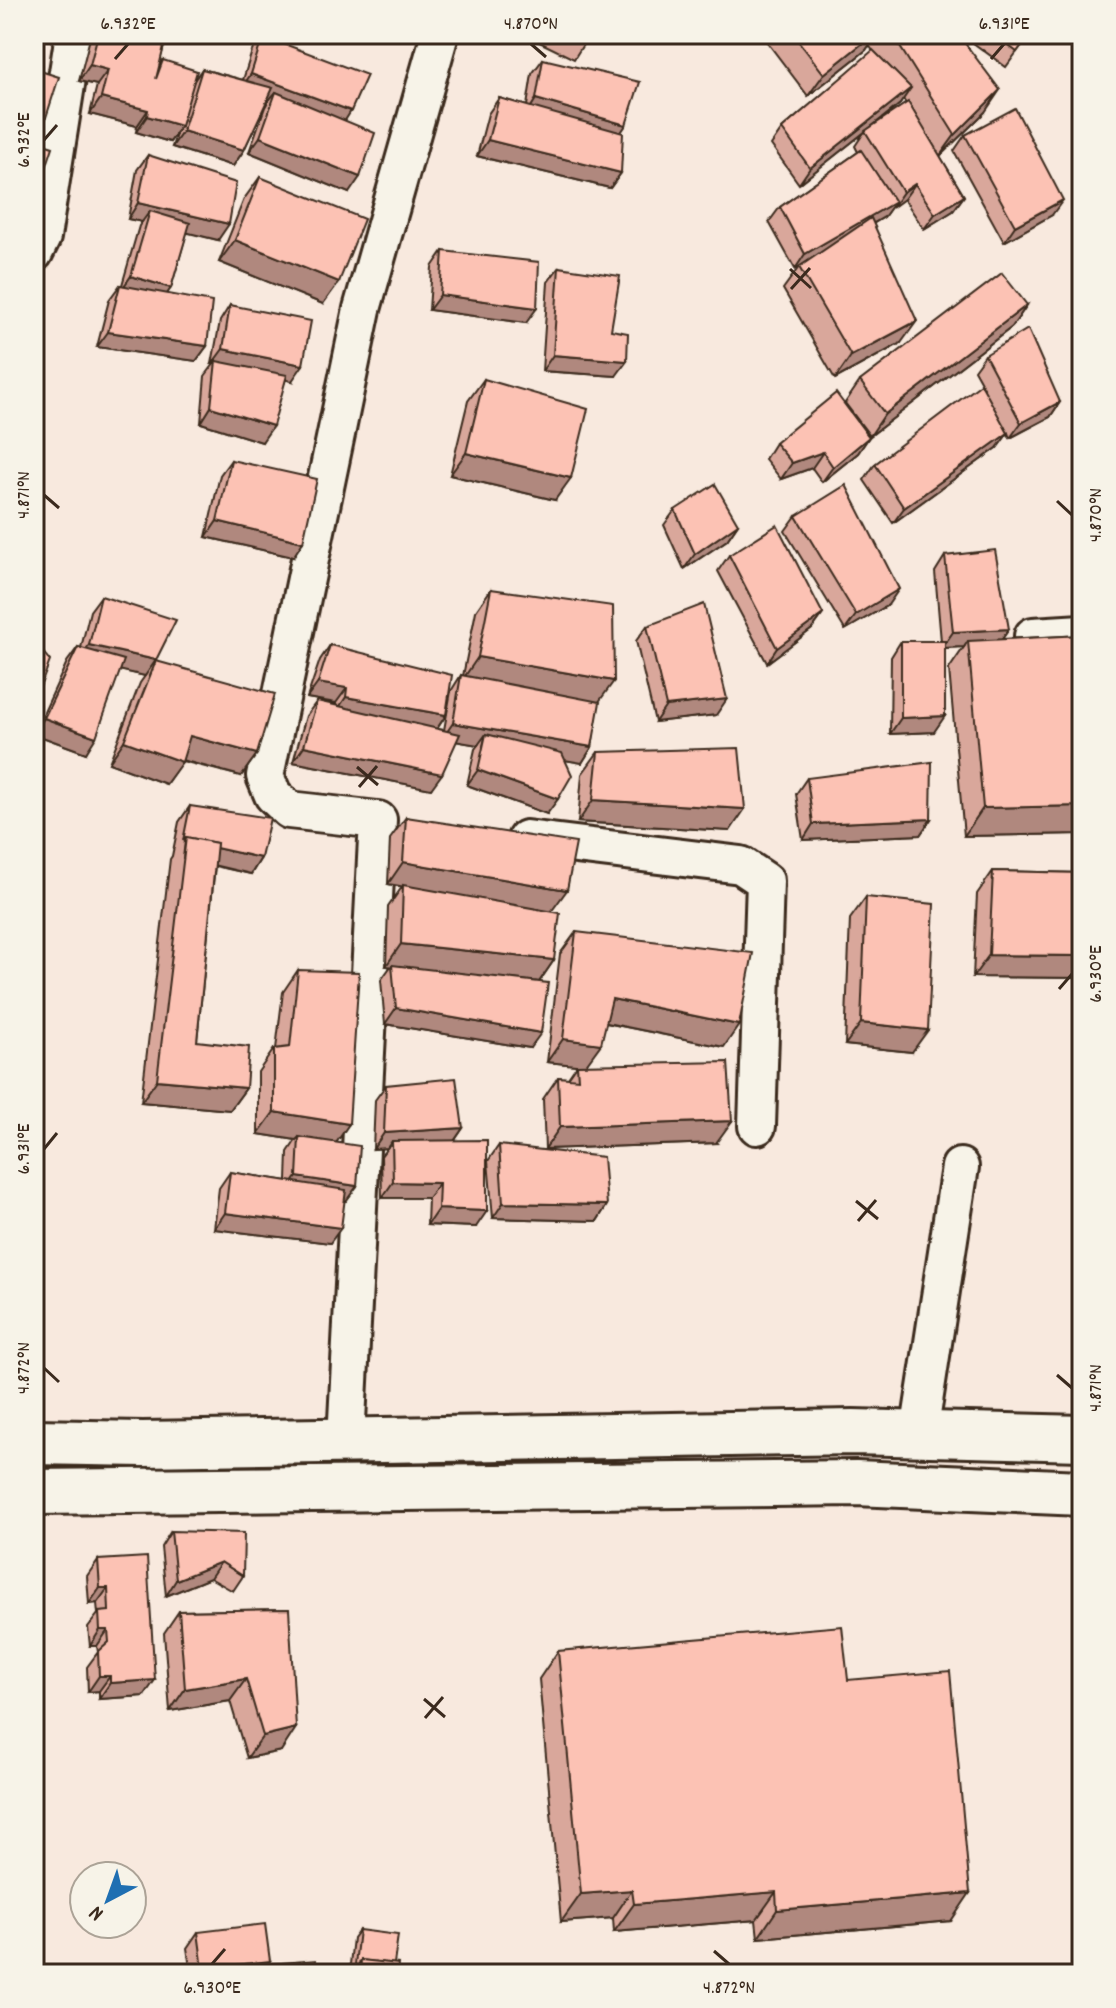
<svg xmlns="http://www.w3.org/2000/svg" width="1116" height="2008" viewBox="0 0 1116 2008" font-family="Dekko,sans-serif">
  <style>
    .lines { fill: none; stroke-linecap: round; stroke-linejoin: round }
    .minor-casing { stroke: #3b2a1e; stroke-width: 42 }
    .secondary-casing { stroke: #3b2a1e; stroke-width: 50 }
    .minor { stroke: #f7f3e8; stroke-width: 36 }
    .secondary { stroke: #f7f3e8; stroke-width: 44 }
    .wall { fill: #d9a79b; stroke: #3b2a1e; stroke-width: 2 }
    .shaded-wall { fill: #b0887e; stroke: #3b2a1e; stroke-width: 2 }
    .building { fill: #fcc2b4; stroke: #3b2a1e; stroke-width: 2 }
    .ticks { fill: none; stroke: #3b2a1e; stroke-width: 3 }
    .neatline { fill: none; stroke: #3b2a1e; stroke-width: 3 }
    .ticks-label { font-size: 20px; text-anchor: middle; fill: #3b2a1e }
  </style>
  <rect width="100%" height="100%" fill="#f8e9de"/>
  <filter id="ink" filterUnits="userSpaceOnUse"><feTurbulence type="fractalNoise" baseFrequency=".0125" numOctaves="2"/><feDisplacementMap in="SourceGraphic" scale="16" xChannelSelector="R" yChannelSelector="G"/><feConvolveMatrix kernelMatrix="1 2 1 2 8 2 1 2 1" color-interpolation-filters="sRGB"/></filter>
  <g filter="url(#ink)">
    <g class="lines">
      <g class="minor-casing">
        <g id="minor">
          <path d="M34 253 42 237 74 34"/>
          <path d="M1033 636 1082 633"/>
          <path d="M526 839 741 865 765 881 757 1126"/>
          <path d="M919 1434 960 1167"/>
          <path d="M346 1440 378 820 289 810 273 795 265 776 362 309 440 34"/>
        </g>
      </g>
      <g class="secondary-casing">
        <g id="secondary">
          <path d="M34 1442 143 1444 853 1432 1082 1438"/>
          <path d="M34 1492 856 1483 1082 1493"/>
        </g>
      </g>
      <use href="#minor" class="minor"/>
      <use href="#secondary" class="secondary"/>
    </g>
    <g class="wall">
      <path d="M91 34H167L159 65 163 60 193 82 202 69 243 80 252 51 259 42 236 34H293L286 45 345 121 349 193 249 152 265 107 269 100H267L244 150 233 166 172 147 177 131 170 142 136 132 137 126 90 114 97 85 79 81Z"/>
      <path d="M523 34H588L584 43 574 59Z"/>
      <path d="M761 34H958L985 112 940 156 964 196 953 211 924 229 904 199 891 207 884 217 873 224 901 343 835 379 783 289 799 267 802 265 795 269 769 222 780 207 858 152 855 146 865 131 906 104 903 99 900 104 799 184 771 145 782 129 873 51 869 45 866 50 808 96Z"/>
      <path d="M961 34H1030L1006 67Z"/>
      <path d="M543 59 621 132V173L610 188 477 156 488 114 499 98 527 106 532 74Z"/>
      <path d="M965 135 1052 215 1004 242 954 151Z"/>
      <path d="M148 155 218 240 187 232 171 288 167 293 207 346 196 361 97 347 109 300 120 285H122L139 226 142 222 128 219 137 170Z"/>
      <path d="M260 177 323 304 219 262 244 199Z"/>
      <path d="M443 251 526 323 429 310 432 267Z"/>
      <path d="M559 267 611 330 616 376 542 371 548 282Z"/>
      <path d="M230 305 292 381 286 379 262 442 201 423 205 376 214 364H212L220 321Z"/>
      <path d="M1027 305 1012 327 870 436 845 403 860 381Z"/>
      <path d="M985 355 1060 402 1050 417 1010 438 1008 433 997 448 893 523 864 480 875 464 984 388 974 370Z"/>
      <path d="M484 379 555 500 450 475 468 401Z"/>
      <path d="M869 437 858 453 822 482 812 468 781 479 765 459 775 443Z"/>
      <path d="M231 460 293 557 206 537 220 475Z"/>
      <path d="M675 510 738 524 727 540 684 569 664 525Z"/>
      <path d="M796 516 888 605 845 630 785 531Z"/>
      <path d="M729 555 823 614 812 629 767 663 718 571Z"/>
      <path d="M945 556 1009 629 1002 639 1082 635V834L964 836 949 669 964 647 945 648 934 732 890 734 891 657 901 641H941L935 572Z"/>
      <path d="M491 589 598 702 592 747 582 763 565 760 547 814 467 785 475 749 478 745 456 741 431 789 293 762 306 716 317 701 336 705V703L307 698 320 660 330 645 446 715 437 729 444 730 451 691 461 675 463 676 476 611Z"/>
      <path d="M101 596 156 661 257 754 241 776 182 761 166 784 109 763 140 683 145 676 120 670 86 753 34 734 67 662 78 647 81 648 90 611Z"/>
      <path d="M647 626 716 715 655 722 636 641Z"/>
      <path d="M598 752 730 831 578 822 582 774Z"/>
      <path d="M807 778 931 819 920 835 803 840 796 794Z"/>
      <path d="M190 806 261 858 251 874 215 866 197 1041 246 1088 230 1110 141 1102 170 859 172 856 179 822Z"/>
      <path d="M406 817 552 911 554 960 539 982 530 1048 385 1024 381 980 391 966H386L388 907 402 887 388 884 390 839Z"/>
      <path d="M993 871 1082 873V978L973 977 977 894Z"/>
      <path d="M866 897 912 1052 845 1045 850 919Z"/>
      <path d="M576 932 724 1047 606 1023 586 1065 716 1143 545 1149 543 1099 558 1077 568 1078 577 1065 547 1062 560 954Z"/>
      <path d="M298 970 336 1142 357 1186 346 1201H344L330 1243 214 1229 219 1188 230 1172 287 1181 288 1152 296 1140 258 1134V1072L274 1049H276L283 992Z"/>
      <path d="M386 1085 463 1128 455 1140 476 1227 427 1225 428 1198H382L381 1156 387 1148 373 1149 375 1100Z"/>
      <path d="M499 1145 607 1205 597 1221 493 1218 488 1161Z"/>
      <path d="M171 1531 243 1576 233 1591 210 1578 166 1596 161 1547Z"/>
      <path d="M98 1560 144 1696 99 1699V1691L88 1692 87 1667 98 1652 97 1646H90L88 1627 98 1614 97 1603 89 1604 87 1576Z"/>
      <path d="M289 1609 281 1751 247 1758 230 1701 170 1711 164 1633 179 1611Z"/>
      <path d="M558 1651 848 1680 951 1921 758 1938 756 1920 614 1932 613 1918 561 1922 539 1679Z"/>
      <path d="M359 1930 394 1964 397 1974H352L349 1973 353 1938Z"/>
      <path d="M198 1932 270 1961 261 1974H191L187 1948Z"/>
    </g>
    <g class="shaded-wall">
      <path d="M236 34H293L282 50 263 36 259 42Z"/>
      <path d="M700 34H717L714 40Z"/>
      <path d="M874 34H877L866 50 808 96 824 74Z"/>
      <path d="M90 65 108 70 97 85 79 81Z"/>
      <path d="M251 74 351 111 341 127 276 92 269 100 240 90Z"/>
      <path d="M911 88 900 104 799 184 810 168Z"/>
      <path d="M1000 90 985 112 939 157 955 135Z"/>
      <path d="M101 98 148 110 137 126 90 114Z"/>
      <path d="M536 99 626 125 615 141 526 115Z"/>
      <path d="M147 116 181 126 170 142 136 132Z"/>
      <path d="M34 131 41 133 34 143Z"/>
      <path d="M183 131 244 150 233 166 172 147Z"/>
      <path d="M260 137 360 177 349 193 249 152Z"/>
      <path d="M488 140 621 173 610 188 477 156Z"/>
      <path d="M915 184 904 199 892 208 903 192Z"/>
      <path d="M964 196 953 211 924 229 935 214Z"/>
      <path d="M1063 200 1052 215 1004 242 1015 226Z"/>
      <path d="M895 202 884 217 795 269 805 254Z"/>
      <path d="M138 203 229 224 218 240 147 223 150 211 142 222 128 219Z"/>
      <path d="M235 240 339 282 323 304 219 262Z"/>
      <path d="M131 276 171 288 160 304 120 292Z"/>
      <path d="M440 295 537 308 526 323 429 310Z"/>
      <path d="M1027 305 1012 327 870 436 885 414Z"/>
      <path d="M917 321 901 343 835 379 851 356Z"/>
      <path d="M108 332 207 346 196 361 97 347Z"/>
      <path d="M223 349 303 365 292 381 216 365V361L214 364H212Z"/>
      <path d="M553 355 627 361 616 376 542 371Z"/>
      <path d="M1060 402 1050 417 1010 438 1021 423Z"/>
      <path d="M211 407 273 426 262 442 201 423Z"/>
      <path d="M1008 433 997 448 893 523 904 508Z"/>
      <path d="M869 437 858 453 822 482 833 467Z"/>
      <path d="M823 452 812 468 781 479 792 463Z"/>
      <path d="M466 453 571 478 555 500 450 475Z"/>
      <path d="M217 521 303 542 293 557 206 537Z"/>
      <path d="M738 524 727 540 684 569 695 554Z"/>
      <path d="M899 589 888 605 845 630 856 615Z"/>
      <path d="M823 614 812 629 767 663 777 648Z"/>
      <path d="M1009 629 998 645 968 641 964 647 942 648 953 632Z"/>
      <path d="M89 645 156 660 145 676 78 661Z"/>
      <path d="M478 657 614 681 598 703 463 679Z"/>
      <path d="M318 683 347 688 336 703 307 698Z"/>
      <path d="M346 697 446 715 436 730 336 712Z"/>
      <path d="M727 699 716 715 655 722 666 706Z"/>
      <path d="M945 716 934 732 890 734 901 718Z"/>
      <path d="M44 718 96 737 86 753 34 734Z"/>
      <path d="M453 723 592 747 582 763 483 746 486 734 478 745 442 739Z"/>
      <path d="M190 736 257 754 241 776 174 758Z"/>
      <path d="M124 741 182 762 166 784 109 763Z"/>
      <path d="M304 746 442 774 431 789 293 762Z"/>
      <path d="M478 770 558 799 547 814 467 785Z"/>
      <path d="M593 800 745 809 730 831 578 822Z"/>
      <path d="M1082 806V834L964 836 983 808Z"/>
      <path d="M931 819 920 835 803 840 813 824Z"/>
      <path d="M185 841 261 858 251 874 183 858Z"/>
      <path d="M403 862 567 890 551 912 388 884Z"/>
      <path d="M401 944 554 960 539 982 386 966Z"/>
      <path d="M989 955 1082 956V978L973 977Z"/>
      <path d="M612 999 739 1025 724 1047 597 1021Z"/>
      <path d="M396 1008 541 1033 530 1048 385 1024Z"/>
      <path d="M861 1023 928 1030 912 1052 845 1045Z"/>
      <path d="M563 1039 601 1044 585 1066 547 1062Z"/>
      <path d="M157 1080 246 1088 230 1110 141 1102Z"/>
      <path d="M274 1112 349 1124 334 1146 299 1137 296 1140 258 1134Z"/>
      <path d="M732 1121 716 1143 545 1149 560 1127Z"/>
      <path d="M463 1128 452 1144 392 1141 387 1148 373 1149 384 1133Z"/>
      <path d="M297 1177 357 1186 346 1201 286 1193Z"/>
      <path d="M393 1182 439 1183 428 1198H382Z"/>
      <path d="M503 1203 607 1205 597 1221 493 1218Z"/>
      <path d="M438 1209 487 1211 476 1227 427 1225Z"/>
      <path d="M225 1213 341 1228 330 1243 214 1229Z"/>
      <path d="M221 1562 210 1578 166 1596 176 1580Z"/>
      <path d="M100 1588H108L97 1603 89 1604Z"/>
      <path d="M100 1630H108L97 1646H90Z"/>
      <path d="M99 1676H110L99 1691 88 1692Z"/>
      <path d="M246 1679 230 1701 170 1711 185 1689Z"/>
      <path d="M155 1680 144 1696 99 1699 110 1683Z"/>
      <path d="M296 1728 281 1751 247 1758 263 1736Z"/>
      <path d="M632 1890 613 1918 561 1922 581 1894Z"/>
      <path d="M776 1892 756 1920 614 1932 634 1904Z"/>
      <path d="M970 1893 951 1921 758 1938 777 1910Z"/>
      <path d="M270 1961 261 1974H199L203 1969Z"/>
      <path d="M355 1965H358L352 1973H349Z"/>
    </g>
    <g class="building">
      <path d="M98 34H167L156 79 163 60 197 71 181 126 147 116 148 110 101 98 108 70 90 65Z"/>
      <path d="M565 34H588L584 43Z"/>
      <path d="M793 34H874L824 74Z"/>
      <path d="M892 34H958L1000 90 955 135Z"/>
      <path d="M993 34H1030L1017 52Z"/>
      <path d="M263 36 367 75 351 111 251 74Z"/>
      <path d="M873 50 911 88 810 168 782 129Z"/>
      <path d="M543 59 640 82 626 125 536 99Z"/>
      <path d="M34 69 59 77 41 133 34 131Z"/>
      <path d="M202 69 273 88 244 150 183 131Z"/>
      <path d="M276 92 375 133 360 177 260 137Z"/>
      <path d="M499 98 623 133 621 173 488 140Z"/>
      <path d="M908 102 964 196 935 214 915 184 903 192 865 131Z"/>
      <path d="M1015 108 1063 200 1015 226 965 135Z"/>
      <path d="M34 141 53 147 34 204Z"/>
      <path d="M861 150 895 202 805 254 780 207Z"/>
      <path d="M148 155 236 183 229 224 138 203Z"/>
      <path d="M260 177 364 219 339 282 235 240Z"/>
      <path d="M150 211 190 223 171 288 131 276Z"/>
      <path d="M871 218 917 321 851 356 799 267Z"/>
      <path d="M443 251 539 262 537 308 440 295Z"/>
      <path d="M559 267 620 276 611 330 628 333 627 361 553 355Z"/>
      <path d="M1002 273 1027 305 885 414 860 381Z"/>
      <path d="M120 285 212 302 207 346 108 332Z"/>
      <path d="M230 305 311 321 303 365 223 349Z"/>
      <path d="M1028 329 1060 402 1021 423 985 355Z"/>
      <path d="M216 361 287 375 273 426 211 407Z"/>
      <path d="M484 379 588 409 571 478 466 453Z"/>
      <path d="M981 384 1008 433 904 508 875 464Z"/>
      <path d="M836 393 869 437 833 467 823 452 792 463 775 443Z"/>
      <path d="M231 460 317 479 303 542 217 521Z"/>
      <path d="M715 484 738 524 695 554 675 510Z"/>
      <path d="M846 485 899 589 856 615 796 516Z"/>
      <path d="M777 525 823 614 777 648 729 555Z"/>
      <path d="M995 550 1009 629 953 632 945 556Z"/>
      <path d="M491 589 613 606 614 681 478 657Z"/>
      <path d="M101 596 176 620 156 660 89 645Z"/>
      <path d="M704 604 727 699 666 706 647 626Z"/>
      <path d="M1082 635V806L983 808 968 641Z"/>
      <path d="M34 641 50 661 34 703Z"/>
      <path d="M901 641H945V716L901 718Z"/>
      <path d="M330 645 452 675 446 715 346 697 347 688 318 683Z"/>
      <path d="M78 647 124 660 96 737 44 718Z"/>
      <path d="M156 661 275 694 257 754 190 736 182 762 124 741Z"/>
      <path d="M461 675 600 702 592 747 453 723Z"/>
      <path d="M317 701 460 734 442 774 304 746Z"/>
      <path d="M486 734 562 753 572 775 558 799 478 770Z"/>
      <path d="M739 748 745 809 593 800 598 752Z"/>
      <path d="M932 762 931 819 813 824 807 778Z"/>
      <path d="M190 806 270 818 261 858 216 848 217 843 186 837 183 841Z"/>
      <path d="M406 817 576 843 567 890 403 862Z"/>
      <path d="M186 837 217 843 197 1041 249 1047 246 1088 157 1080Z"/>
      <path d="M993 871 1082 873V956L989 955Z"/>
      <path d="M403 885 560 913 554 960 401 944Z"/>
      <path d="M866 897 934 904 928 1030 861 1023Z"/>
      <path d="M576 932 753 953 739 1025 612 999 601 1044 563 1039Z"/>
      <path d="M392 965 548 983 541 1033 396 1008Z"/>
      <path d="M298 970 359 972 349 1124 274 1112V1049L290 1047Z"/>
      <path d="M728 1062 732 1121 560 1127 558 1077 578 1079 577 1065Z"/>
      <path d="M456 1078 463 1128 384 1133 386 1085Z"/>
      <path d="M299 1137 360 1146 357 1186 297 1177Z"/>
      <path d="M487 1140V1211L438 1209 439 1183 393 1182 392 1141Z"/>
      <path d="M499 1145 603 1157 607 1205 503 1203Z"/>
      <path d="M230 1172 346 1190 341 1228 225 1213Z"/>
      <path d="M171 1531 244 1533 243 1576 221 1562 176 1580Z"/>
      <path d="M147 1557 155 1680 110 1683V1676H99L98 1652 109 1642 108 1630H100L99 1612 109 1611 108 1588H100L98 1560Z"/>
      <path d="M289 1609 296 1728 263 1736 246 1679 185 1689 179 1611Z"/>
      <path d="M842 1626 848 1680 950 1671 970 1893 777 1910 776 1892 634 1904 632 1890 581 1894 558 1651Z"/>
      <path d="M34 1859H37V1896L34 1897Z"/>
      <path d="M265 1924 270 1961 203 1969 198 1932Z"/>
      <path d="M359 1930 398 1935 394 1964 361 1960 358 1965H355Z"/>
      <path d="M316 1960 317 1974H268L270 1964Z"/>
      <path d="M361 1960 398 1964 397 1974H360Z"/>
    </g>
  </g>
  <path class="ticks" d="M531 44 546 57M115 59 128 44M991 59 1004 44M44 140 57 125M790 269 811 288M791 289 810 268M44 495 59 508M1057 501 1072 515M357 767 378 785M359 787 377 766M1059 989 1072 974M44 1149 57 1133M856 1201 878 1219M858 1221 876 1200M44 1368 59 1382M1057 1375 1072 1388M424 1699 445 1717M425 1718 443 1697M714 1951 729 1964M212 1964 225 1949"/>
  <rect width="1116" height="2008" fill="none" stroke="#f7f3e8" stroke-width="88"/>
  <g transform="translate(108 1900) rotate(221)"><circle r="38" fill="#f7f3e8" stroke="#aca397" stroke-width="2"/>
  <path d="M0-6L14 30L0 20L-14 30Z" fill="#1f6fb2"/>
  <text y="-12" font-size="22" font-weight="bold" text-anchor="middle" fill="#3b2a1e">N</text>
  </g>
  <rect x="44" y="44" width="1028" height="1920" class="neatline"/>
  <g class="ticks-label">
    <text x="128" y="29">6.932°E</text>
    <text x="531" y="29">4.870°N</text>
    <text x="1004" y="29">6.931°E</text>
    <text transform="translate(22 140) rotate(-90)" y="7">6.932°E</text>
    <text transform="translate(22 495) rotate(-90)" y="7">4.871°N</text>
    <text transform="translate(1094 515) rotate(-90)" y="7">4.870°N</text>
    <text transform="translate(1094 974) rotate(-90)" y="7">6.930°E</text>
    <text transform="translate(22 1149) rotate(-90)" y="7">6.931°E</text>
    <text transform="translate(22 1368) rotate(-90)" y="7">4.872°N</text>
    <text transform="translate(1094 1388) rotate(-90)" y="7">4.871°N</text>
    <text x="212" y="1993">6.930°E</text>
    <text x="729" y="1993">4.872°N</text>
  </g>
</svg>
